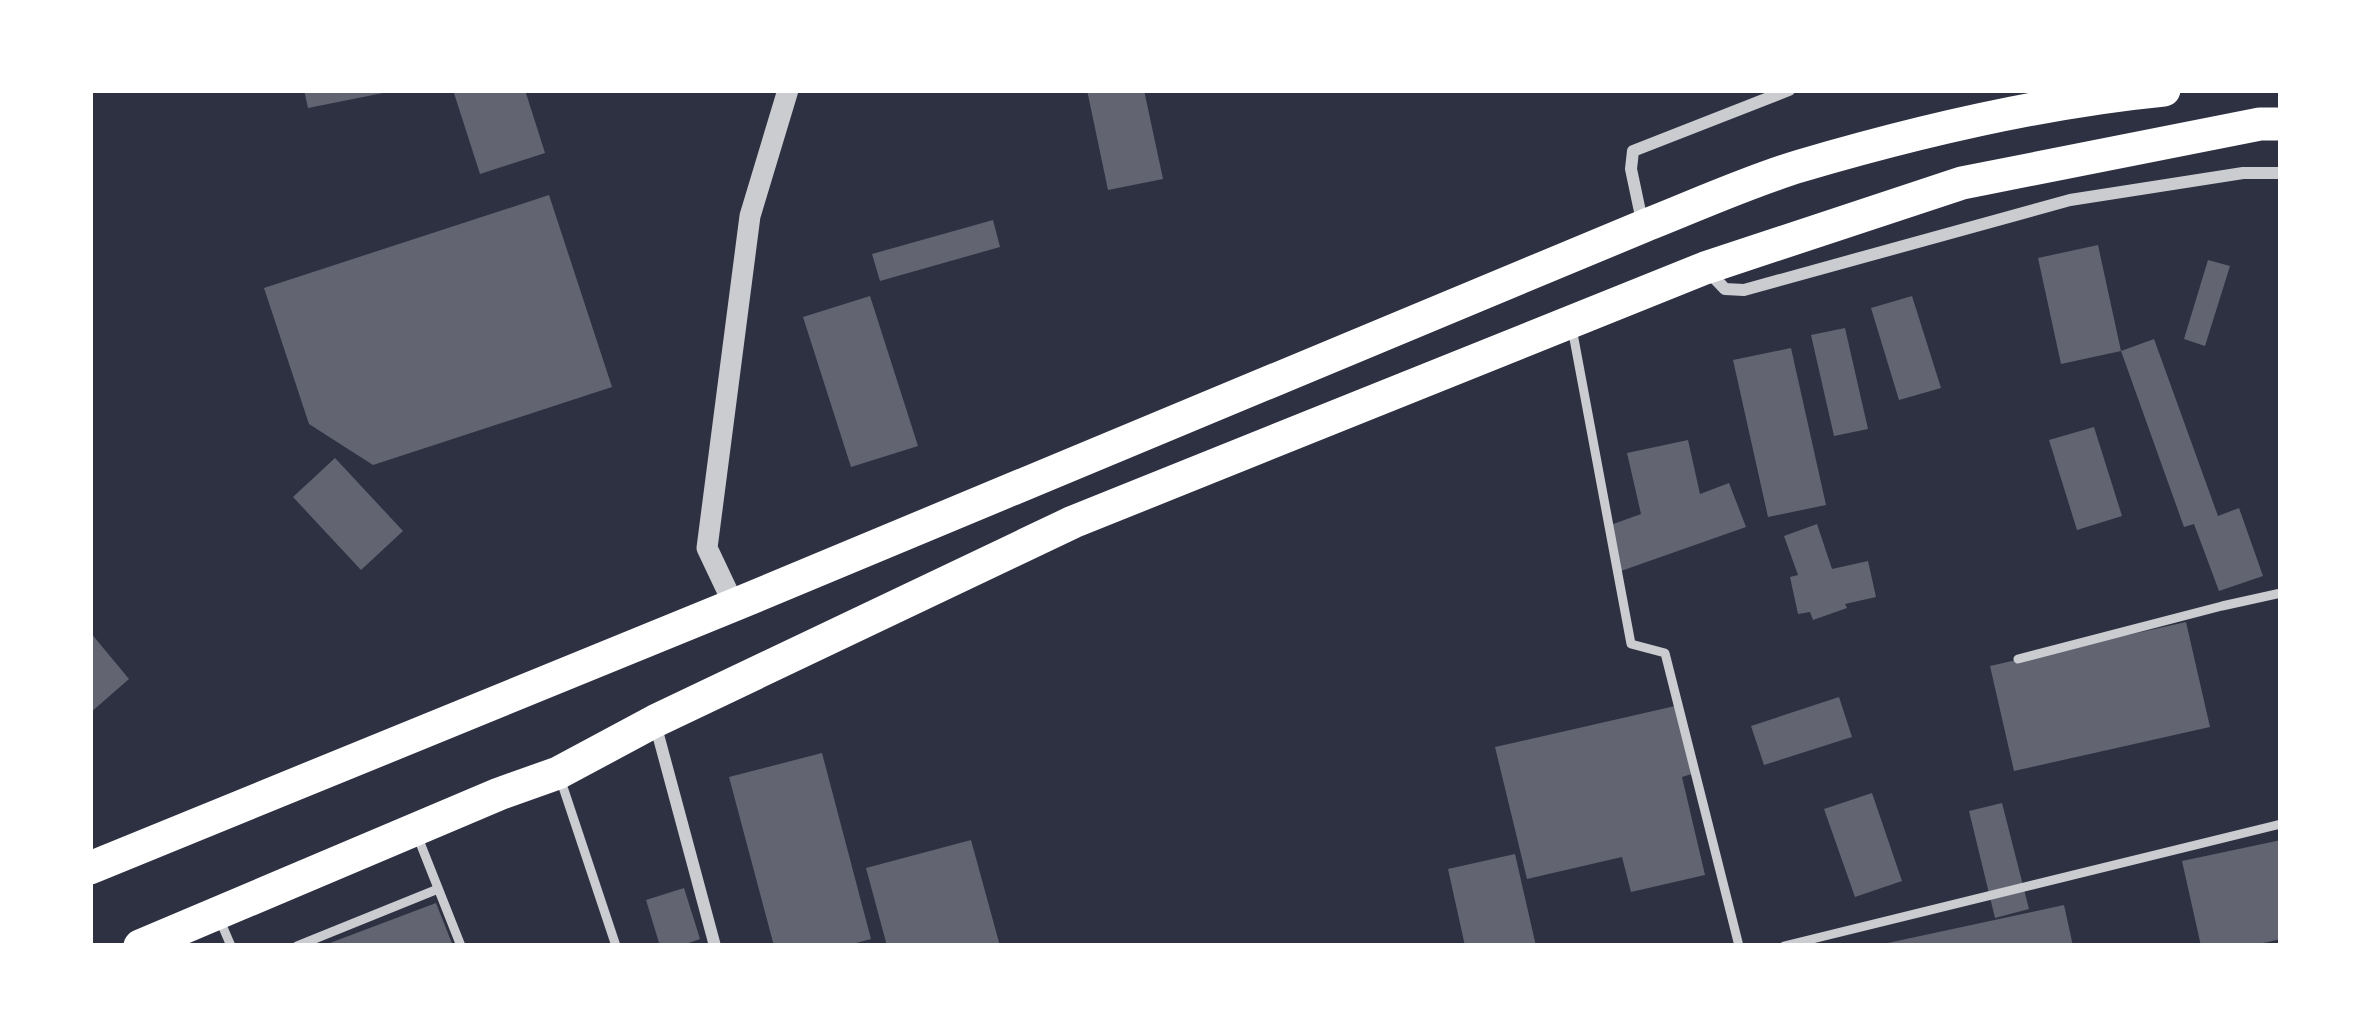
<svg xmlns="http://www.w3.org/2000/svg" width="2371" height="1036" viewBox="0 0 2371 1036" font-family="'Varela Round',sans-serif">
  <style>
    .building { fill: #626471 }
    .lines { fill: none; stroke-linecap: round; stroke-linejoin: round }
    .service { stroke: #caccd0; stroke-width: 9 }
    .minor { stroke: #caccd0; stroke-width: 12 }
    .tertiary { stroke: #caccd0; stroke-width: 21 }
    .trunk { stroke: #fff; stroke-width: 33 }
  </style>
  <rect width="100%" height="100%" fill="#2d3142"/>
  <g class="building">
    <path d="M304 90H388V92L308 108Z"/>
    <path d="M453 90H525L545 153 480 174Z"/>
    <path d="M1087 90H1144L1163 179 1108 190Z"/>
    <path d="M549 195 612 387 373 465 309 424 264 288Z"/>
    <path d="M993 220 1000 247 880 281 872 254Z"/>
    <path d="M2098 245 2121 351 2061 364 2038 258Z"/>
    <path d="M2208 260 2230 266 2205 346 2184 339Z"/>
    <path d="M870 296 918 446 851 467 803 317Z"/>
    <path d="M1912 296 1941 388 1899 400 1871 308Z"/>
    <path d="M1845 328 1868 429 1834 436 1811 335Z"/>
    <path d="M2154 339 2218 516 2239 508 2263 576 2219 591 2194 524 2184 527 2121 351Z"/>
    <path d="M1791 348 1826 505 1768 517 1733 360Z"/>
    <path d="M2094 427 2122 516 2077 530 2049 440Z"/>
    <path d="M1688 440 1700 494 1729 483 1746 527 1621 571 1605 527 1641 514 1627 453Z"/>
    <path d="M335 458 403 531 361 570 293 497Z"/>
    <path d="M1817 524 1832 569 1868 561 1876 597 1845 604 1847 608 1813 620 1810 612 1798 614 1790 577 1798 575 1784 536Z"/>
    <path d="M2186 622 2210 727 2014 771 1990 666Z"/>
    <path d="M90 632 129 679 90 713Z"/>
    <path d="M1839 697 1852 737 1764 765 1751 726Z"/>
    <path d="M1675 706 1692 774 1682 777 1705 875 1631 892 1622 857 1527 879 1495 747Z"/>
    <path d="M822 753 871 939 845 946H774L729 777Z"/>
    <path d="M1872 793 1902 881 1855 897 1824 809Z"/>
    <path d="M2002 803 2029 909 1995 918 1969 811Z"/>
    <path d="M971 840 1000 946H887L866 868Z"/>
    <path d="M2281 840V939L2250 946H2201L2182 861Z"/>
    <path d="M1515 854 1536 946H1465L1448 869Z"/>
    <path d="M684 888 700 939 680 946H660L646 900Z"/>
    <path d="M436 903 453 946H322Z"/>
    <path d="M2064 905 2073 946H1883V944Z"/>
  </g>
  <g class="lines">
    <g class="service">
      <path d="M1572 328 1631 644 1665 653 1739 946"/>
      <path d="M2018 659 2222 606 2281 593"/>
      <path d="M560 778 616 946"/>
      <path d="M417 835 461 946"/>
      <path d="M219 918 231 946"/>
      <path d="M297 946 438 889"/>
      <path d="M1784 946 2281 824"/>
    </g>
    <g class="minor">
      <path d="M1642 221 1631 169 1633 151 1789 90"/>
      <path d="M1706 269 1725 289 1744 290 2070 200 2243 173H2281"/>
      <path d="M656 727 715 946"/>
    </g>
    <path class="tertiary" d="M734 605 707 548 750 216 788 90"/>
    <g class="trunk">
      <path d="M90 868 734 605 1644 226C1695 206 1747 182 1800 166 1919 131 2041 102 2164 90"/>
      <path d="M140 946 499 794 558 773 655 721 1073 522 1705 268 1962 183 2260 124H2281"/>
    </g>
  </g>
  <rect width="2371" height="1036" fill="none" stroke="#ffffff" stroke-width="186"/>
</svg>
